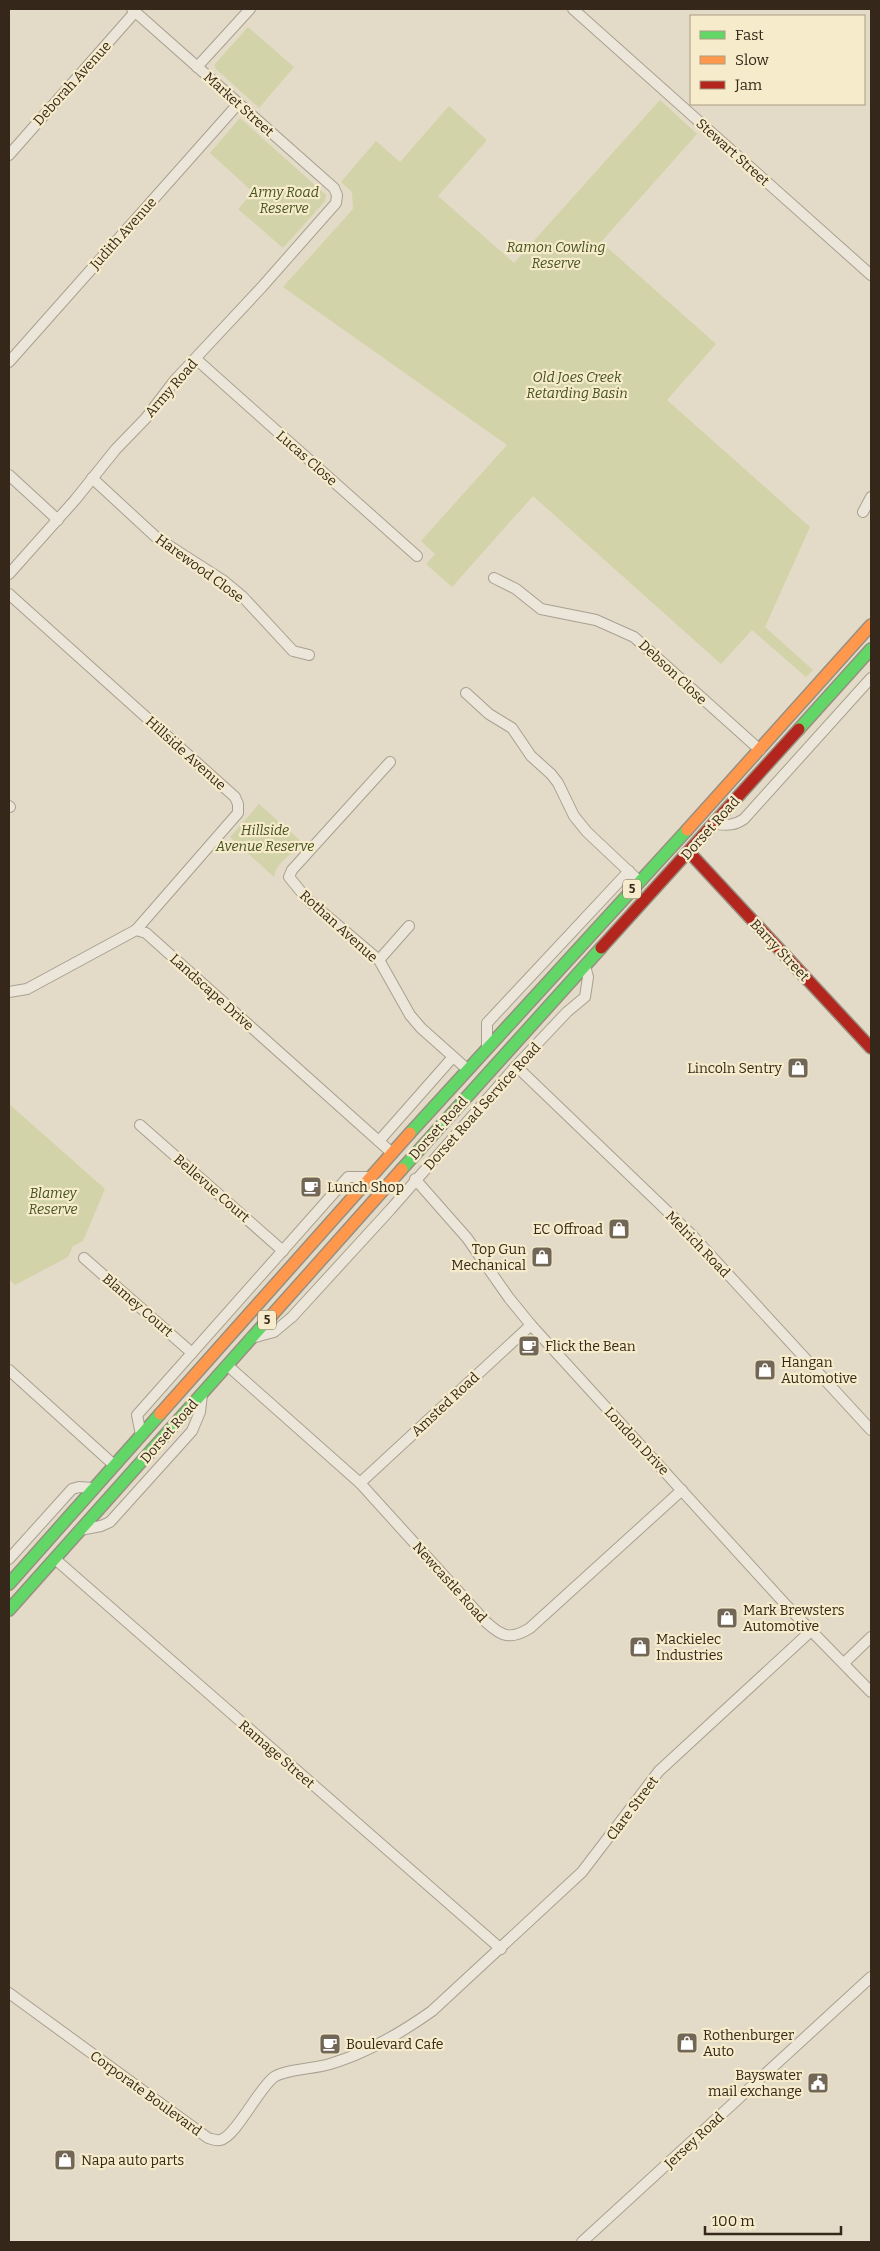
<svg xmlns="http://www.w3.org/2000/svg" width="880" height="2251" viewBox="0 0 880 2251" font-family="Bitter,serif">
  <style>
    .green { fill: #d2d3a8 }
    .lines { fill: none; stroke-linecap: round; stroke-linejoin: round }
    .street-casing { stroke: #a8a091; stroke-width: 12 }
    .fast-casing { stroke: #978f81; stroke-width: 14 }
    .slow-casing { stroke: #978f81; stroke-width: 14 }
    .jam-casing { stroke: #978f81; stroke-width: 14 }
    .street { stroke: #ebe6d9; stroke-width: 10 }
    .fast { stroke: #63d668; stroke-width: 11 }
    .slow { stroke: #ff974d; stroke-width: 11 }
    .jam { stroke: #b3261e; stroke-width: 11 }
    .labels { text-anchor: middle; stroke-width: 4.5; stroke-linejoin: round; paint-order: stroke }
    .shield { fill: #f6ebcb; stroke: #6f624f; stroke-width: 1 }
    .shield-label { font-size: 12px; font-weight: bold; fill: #35281a }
    .street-label { font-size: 14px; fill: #35281a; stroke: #f6ebcb }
    .park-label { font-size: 14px; font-style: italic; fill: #455320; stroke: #f6ebcb }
    .poi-label { font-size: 14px; fill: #35281a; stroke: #f6ebcb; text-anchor: start }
  </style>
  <rect width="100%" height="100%" fill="#e3dbc7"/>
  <g class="green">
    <path d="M248 27 294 67 259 108 215 68V64Z"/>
    <path d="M660 100 697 134 601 242 716 344 667 400 810 527 765 627 813 670 806 677 752 630 721 664 533 496 452 587 426 564 435 554 421 541 507 445 283 287 353 209 352 192 341 182 376 141 400 162 449 106 487 140 438 196 514 263Z"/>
    <path d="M240 118 326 195 325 201 283 248 238 209 253 192 210 153Z"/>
    <path d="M259 804 303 843C293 855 277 860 274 877L230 837Z"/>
    <path d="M9 1104 105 1189 83 1241 73 1246 68 1257 15 1285 9 1279Z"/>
  </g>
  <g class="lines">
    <g class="street-casing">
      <g id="street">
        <path d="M573 9 871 275"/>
        <path d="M197 67 250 9"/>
        <path d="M9 155 135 12"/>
        <path d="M196 359 417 556"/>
        <path d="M9 362 238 104"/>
        <path d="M9 475 58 520"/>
        <path d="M92 478 157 538 224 581 242 596 293 651 309 655"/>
        <path d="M863 512 871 497"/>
        <path d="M9 574 75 500 116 449 146 418 175 380 261 288 336 203 337 195 334 188 132 9"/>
        <path d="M494 578 516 589 541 609 596 620 634 637 760 750"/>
        <path d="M9 594 235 797 238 804V813L136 930"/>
        <path d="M466 693 489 714 512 728 531 756 551 774 558 783 574 816 587 832 639 881"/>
        <path d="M390 762 292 870 289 877 307 899 379 960 410 1015 421 1028 467 1069"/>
        <path d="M9 806 10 807"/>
        <path d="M715 824C727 825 734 826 744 819L871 678"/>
        <path d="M379 960 409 926"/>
        <path d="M9 992 27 989 136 930 146 933 392 1153"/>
        <path d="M487 1047V1023L629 871"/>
        <path d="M516 1066 691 1234 871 1430"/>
        <path d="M140 1125 283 1251"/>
        <path d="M379 1141 453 1057"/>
        <path d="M415 1179 467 1238 509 1298 531 1325 787 1606 871 1692"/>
        <path d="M84 1258 192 1353"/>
        <path d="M251 1338 274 1332 292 1317 390 1210 516 1066 567 1012 585 997 588 977 585 966"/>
        <path d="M227 1365 360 1483 486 1622C502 1637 511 1640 530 1628L682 1490"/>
        <path d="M9 1370 114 1465"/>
        <path d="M141 1435 137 1415 348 1177H371"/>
        <path d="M360 1483 531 1325"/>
        <path d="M80 1530 101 1526 110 1522 192 1431 200 1412 202 1394"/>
        <path d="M9 1559 72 1489 79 1487 93 1488"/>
        <path d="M55 1559 501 1949"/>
        <path d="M844 1663 871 1637"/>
        <path d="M9 1993 208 2138C212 2139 216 2141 220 2140 235 2138 258 2089 274 2077 287 2069 314 2069 330 2064 367 2053 401 2033 432 2011L582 1872 659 1771 812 1630"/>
        <path d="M582 2242 871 1977"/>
      </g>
    </g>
    <g class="fast-casing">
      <g id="fast">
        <path d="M799 729 871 649"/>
        <path d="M410 1133 687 830"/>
        <path d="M402 1169 601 948"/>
        <path d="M9 1584 160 1414"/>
        <path d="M9 1610 272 1315"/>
      </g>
    </g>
    <g class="slow-casing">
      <g id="slow">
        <path d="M687 830 871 625"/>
        <path d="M272 1315 402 1169"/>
        <path d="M160 1414 410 1133"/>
      </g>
    </g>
    <g class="jam-casing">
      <g id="jam">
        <path d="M689 852 871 1048"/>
        <path d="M601 948 799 729"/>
      </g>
    </g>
    <use href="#street" class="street"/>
    <use href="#fast" class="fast"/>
    <use href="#slow" class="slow"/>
    <use href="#jam" class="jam"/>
  </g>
  <defs>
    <g id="shop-square" transform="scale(1.125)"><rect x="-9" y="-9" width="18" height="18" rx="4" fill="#726757" stroke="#f6ebcb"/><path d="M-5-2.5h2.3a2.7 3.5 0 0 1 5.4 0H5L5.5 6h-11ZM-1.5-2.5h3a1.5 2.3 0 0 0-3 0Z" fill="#fff"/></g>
    <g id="cafe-square" transform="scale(1.125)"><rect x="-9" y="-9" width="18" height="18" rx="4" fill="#726757" stroke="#f6ebcb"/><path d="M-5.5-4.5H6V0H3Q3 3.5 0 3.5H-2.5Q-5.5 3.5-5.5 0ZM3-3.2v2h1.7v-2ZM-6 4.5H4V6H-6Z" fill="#fff"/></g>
    <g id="civic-square" transform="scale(1.125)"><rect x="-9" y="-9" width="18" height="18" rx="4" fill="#726757" stroke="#f6ebcb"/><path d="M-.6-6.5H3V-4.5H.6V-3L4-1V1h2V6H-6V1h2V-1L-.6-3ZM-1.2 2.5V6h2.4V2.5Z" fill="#fff"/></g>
  </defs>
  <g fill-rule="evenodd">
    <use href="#shop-square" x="798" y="1068"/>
    <use href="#cafe-square" x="311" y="1187"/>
    <use href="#shop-square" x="619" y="1229"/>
    <use href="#shop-square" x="542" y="1257"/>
    <use href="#cafe-square" x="529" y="1346"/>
    <use href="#shop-square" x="765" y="1370"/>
    <use href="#shop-square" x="727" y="1618"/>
    <use href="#shop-square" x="640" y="1647"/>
    <use href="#shop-square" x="687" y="2043"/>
    <use href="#cafe-square" x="330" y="2044"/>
    <use href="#civic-square" x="818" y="2083"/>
    <use href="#shop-square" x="65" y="2160"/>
  </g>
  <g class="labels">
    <g class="shield">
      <rect x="623" y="879.5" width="18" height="19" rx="4"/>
      <rect x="258" y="1310.5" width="18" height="19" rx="4"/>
    </g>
    <g class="shield-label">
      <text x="632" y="893">5</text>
      <text x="267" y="1324">5</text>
    </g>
    <g class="street-label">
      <text transform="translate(72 83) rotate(-48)" y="5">Deborah Avenue</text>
      <text transform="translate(239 104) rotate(42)" y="5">Market Street</text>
      <text transform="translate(733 152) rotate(42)" y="5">Stewart Street</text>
      <text transform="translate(123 233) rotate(-48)" y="5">Judith Avenue</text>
      <text transform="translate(171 388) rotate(-49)" y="5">Army Road</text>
      <text transform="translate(307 458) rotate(41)" y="5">Lucas Close</text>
      <text transform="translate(200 568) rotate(36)" y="5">Harewood Close</text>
      <text transform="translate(673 672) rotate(43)" y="5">Debson Close</text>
      <text transform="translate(186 753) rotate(42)" y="5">Hillside Avenue</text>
      <text transform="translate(710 828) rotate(-48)" y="5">Dorset Road</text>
      <text transform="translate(339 926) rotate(42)" y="5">Rothan Avenue</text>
      <text transform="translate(780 950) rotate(47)" y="5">Barry Street</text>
      <text transform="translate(212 992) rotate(42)" y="5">Landscape Drive</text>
      <text transform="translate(482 1106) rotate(-48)" y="5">Dorset Road Service Road</text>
      <text transform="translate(438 1128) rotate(-48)" y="5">Dorset Road</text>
      <text transform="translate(212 1188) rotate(41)" y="5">Bellevue Court</text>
      <text transform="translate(698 1244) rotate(46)" y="5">Melrich Road</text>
      <text transform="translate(138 1305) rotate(41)" y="5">Blamey Court</text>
      <text transform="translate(445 1404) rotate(-43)" y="5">Amsted Road</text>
      <text transform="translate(169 1431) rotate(-49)" y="5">Dorset Road</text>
      <text transform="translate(637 1441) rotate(47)" y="5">London Drive</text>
      <text transform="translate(450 1582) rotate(48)" y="5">Newcastle Road</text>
      <text transform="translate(277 1754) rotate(41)" y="5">Ramage Street</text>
      <text transform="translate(632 1808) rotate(-53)" y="5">Clare Street</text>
      <text transform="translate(146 2093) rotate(36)" y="5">Corporate Boulevard</text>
      <text transform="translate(694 2140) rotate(-43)" y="5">Jersey Road</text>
    </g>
    <g class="park-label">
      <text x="284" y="197">Army Road<tspan x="284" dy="16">Reserve</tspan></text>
      <text x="556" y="252">Ramon Cowling<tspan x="556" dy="16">Reserve</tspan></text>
      <text x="577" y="382">Old Joes Creek<tspan x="577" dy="16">Retarding Basin</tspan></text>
      <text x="265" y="835">Hillside<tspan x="265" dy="16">Avenue Reserve</tspan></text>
      <text x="53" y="1198">Blamey<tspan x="53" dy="16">Reserve</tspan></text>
    </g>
    <g class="poi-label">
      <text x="782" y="1073" text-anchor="end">Lincoln Sentry</text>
      <text x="327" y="1192">Lunch Shop</text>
      <text x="603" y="1234" text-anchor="end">EC Offroad</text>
      <text x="526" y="1254" text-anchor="end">Top Gun<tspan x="526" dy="16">Mechanical</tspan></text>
      <text x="545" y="1351">Flick the Bean</text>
      <text x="781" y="1367">Hangan<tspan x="781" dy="16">Automotive</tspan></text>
      <text x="743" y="1615">Mark Brewsters<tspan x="743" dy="16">Automotive</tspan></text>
      <text x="656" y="1644">Mackielec<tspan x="656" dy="16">Industries</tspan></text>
      <text x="703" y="2040">Rothenburger<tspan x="703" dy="16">Auto</tspan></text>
      <text x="346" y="2049">Boulevard Cafe</text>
      <text x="802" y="2080" text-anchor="end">Bayswater<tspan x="802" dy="16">mail exchange</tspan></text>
      <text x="81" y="2165">Napa auto parts</text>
    </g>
  </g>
  <rect width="880" height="2251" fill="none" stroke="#35281a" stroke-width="20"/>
  <rect x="690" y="15" width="175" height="90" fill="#f6ebcb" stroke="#a99d84"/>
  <rect x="700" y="31" width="25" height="8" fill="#63d668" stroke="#a99d84"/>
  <text x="735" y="40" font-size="15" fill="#35281a">Fast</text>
  <rect x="700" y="56" width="25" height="8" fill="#ff974d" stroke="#a99d84"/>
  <text x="735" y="65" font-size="15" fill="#35281a">Slow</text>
  <rect x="700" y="81" width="25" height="8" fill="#b3261e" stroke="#a99d84"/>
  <text x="735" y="90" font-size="15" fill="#35281a">Jam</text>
  <path d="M705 2226v8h136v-8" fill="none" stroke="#35281a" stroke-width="2.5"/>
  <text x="712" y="2226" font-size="15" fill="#35281a" stroke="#f6ebcb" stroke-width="4" paint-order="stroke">100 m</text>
</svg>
